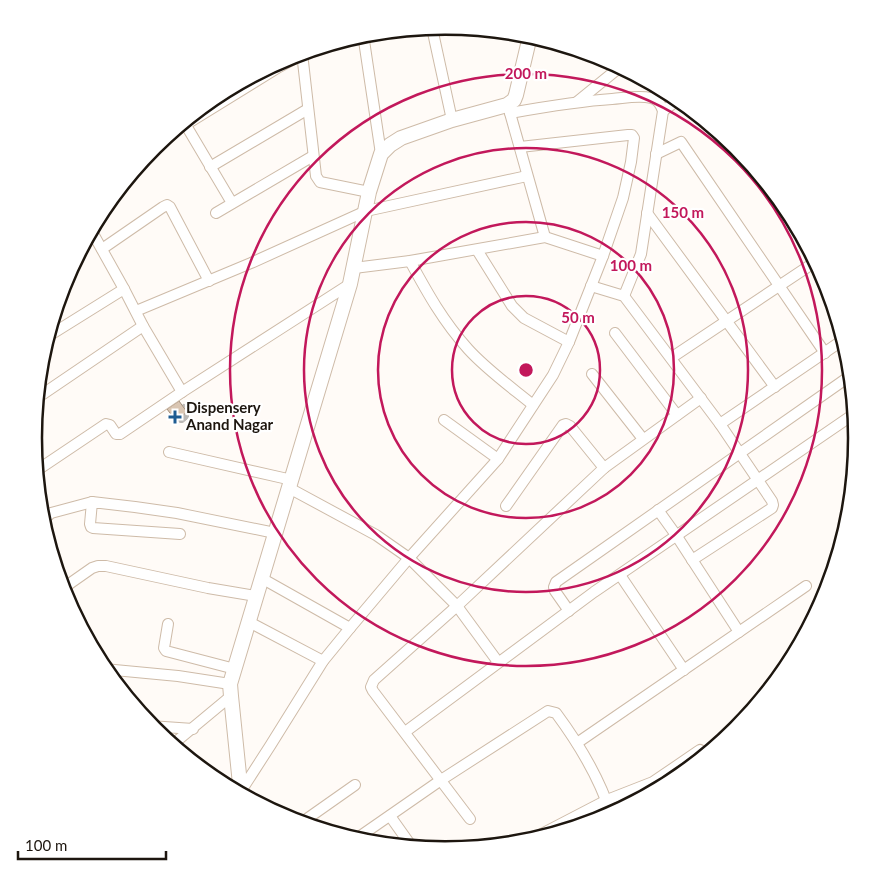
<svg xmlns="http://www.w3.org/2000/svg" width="889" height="876" viewBox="0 0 889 876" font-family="Lato,sans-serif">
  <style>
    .building { fill: #dac6b3; stroke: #9f8d7b; filter: url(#shadow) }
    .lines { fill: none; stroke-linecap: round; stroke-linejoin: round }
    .street-casing { stroke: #cebba8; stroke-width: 12 }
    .secondary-casing { stroke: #cebba8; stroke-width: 16 }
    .street { stroke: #fff; stroke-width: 10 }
    .secondary { stroke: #fff; stroke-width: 14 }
    .ring { fill: none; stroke: #c2185b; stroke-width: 2.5 }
    .poi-dot { fill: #1e5c92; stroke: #fff; stroke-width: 2 }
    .labels { text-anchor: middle; stroke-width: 4.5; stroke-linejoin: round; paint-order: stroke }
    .poi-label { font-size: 15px; font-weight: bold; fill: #1d160f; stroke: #fff; text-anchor: start }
    .rim { fill: none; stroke: #1d160f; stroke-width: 2.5 }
    .centre { fill: #c2185b; stroke: #fff; stroke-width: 2.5 }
    .ring-label { font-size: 15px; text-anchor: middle; font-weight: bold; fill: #c2185b; stroke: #fff; stroke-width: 4.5; stroke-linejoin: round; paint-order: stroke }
  </style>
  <defs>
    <filter id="shadow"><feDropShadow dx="5" dy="3" stdDeviation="0" flood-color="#0004"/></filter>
  </defs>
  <rect width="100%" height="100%" fill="#fffbf7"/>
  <path class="building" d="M179 401 187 412 176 421 167 409Z"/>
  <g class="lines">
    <g class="street-casing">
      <g id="street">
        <path d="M432 28 452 120"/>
        <path d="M363 34 381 154"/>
        <path d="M302 53 316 176 320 182 369 192"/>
        <path d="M577 102 620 67"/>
        <path d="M508 106 545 237"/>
        <path d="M663 111 678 100"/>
        <path d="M510 113C544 107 578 101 612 99 625 98 639 95 651 98 658 99 661 105 663 111L641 254 624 296"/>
        <path d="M184 122 232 203"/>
        <path d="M164 138 279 67 303 54"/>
        <path d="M656 154 681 142 825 353"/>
        <path d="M210 167 308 109"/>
        <path d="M768 186 797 228"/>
        <path d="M216 213 313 156"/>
        <path d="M647 213 775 387"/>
        <path d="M91 230 124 289 143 326 182 392"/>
        <path d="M102 249 163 207 167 205 170 207 209 281"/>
        <path d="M477 250 512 306 524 318 569 342"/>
        <path d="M410 261C428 294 443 321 468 349 487 370 511 387 533 405"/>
        <path d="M354 268 410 261 545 237 603 256"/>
        <path d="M591 286 624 296 720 424 772 501 773 505 772 508 692 560"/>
        <path d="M136 311 251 263 366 211 527 176"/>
        <path d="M615 333 677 415"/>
        <path d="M47 337 124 289"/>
        <path d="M671 358 815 262"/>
        <path d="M592 374 643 439"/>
        <path d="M37 398 143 326"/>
        <path d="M444 420 498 459"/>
        <path d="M720 424 843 340"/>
        <path d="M169 452 292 480"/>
        <path d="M36 471 106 424 110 425 116 434H120L182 392 350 284"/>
        <path d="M289 488 376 535 409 558 457 606 498 662"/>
        <path d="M506 506 563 425 566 424 570 426 604 468"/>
        <path d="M658 510 676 535 739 632"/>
        <path d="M42 521 51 513 92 502"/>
        <path d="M180 534 93 528 91 527 90 524 92 502 135 507 177 513 275 533"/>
        <path d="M620 575 684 670"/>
        <path d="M263 579 350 628"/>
        <path d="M62 589 92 568 98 566H106L208 588 256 596"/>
        <path d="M569 611 555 591 554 587 556 582 850 376"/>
        <path d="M249 622 323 661"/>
        <path d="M168 624 164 648 166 651 235 669"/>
        <path d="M104 669 178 676 230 684"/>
        <path d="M150 726 193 729"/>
        <path d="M405 732 594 592 854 414"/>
        <path d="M577 743 806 586"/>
        <path d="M172 745 231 696"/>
        <path d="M241 791 270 746 323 661 350 628 409 558 498 459 553 375 569 342 603 256 623 198 631 162 634 138 632 135H628L520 147"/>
        <path d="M390 816 412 847"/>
        <path d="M470 819 373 691 371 687 374 680 457 606 604 468 701 398"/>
        <path d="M301 823 355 785"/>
        <path d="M356 839 441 780 548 711 556 713C579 744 599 777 611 814"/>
        <path d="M530 840 607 800 653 782 697 752 700 750 705 754"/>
      </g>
    </g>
    <g class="secondary-casing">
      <path id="secondary" d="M241 794 231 696 230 684 350 284 369 192 381 154 390 145 401 138 452 120 507 105 514 100 516 95 530 36"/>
    </g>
    <use href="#street" class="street"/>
    <use href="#secondary" class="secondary"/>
  </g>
  <g class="ring">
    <circle cx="526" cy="370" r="74"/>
    <circle cx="526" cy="370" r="148"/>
    <circle cx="526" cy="370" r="222"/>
    <circle cx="526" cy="370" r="296"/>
  </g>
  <path class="poi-dot" d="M172.5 409.5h5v5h5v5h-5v5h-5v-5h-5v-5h5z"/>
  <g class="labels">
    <g class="poi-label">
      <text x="186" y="413">Dispensery<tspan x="186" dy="17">Anand Nagar</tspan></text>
    </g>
  </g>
  <path d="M0 0H889V876H0ZM42 438a403 403 0 1 1 806 0a403 403 0 1 1-806 0Z" fill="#fff" fill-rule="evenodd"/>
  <path class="rim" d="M42 438a403 403 0 1 1 806 0a403 403 0 1 1-806 0Z"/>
  <circle cx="526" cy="370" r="8" class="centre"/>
  <g class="ring-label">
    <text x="526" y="79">200 m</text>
    <text x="683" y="218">150 m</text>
    <text x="631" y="271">100 m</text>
    <text x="578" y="323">50 m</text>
  </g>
  <path d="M18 851v8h148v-8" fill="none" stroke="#1d160f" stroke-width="2.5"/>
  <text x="25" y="851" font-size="15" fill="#1d160f" stroke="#ffffff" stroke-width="4" paint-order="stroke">100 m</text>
</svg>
